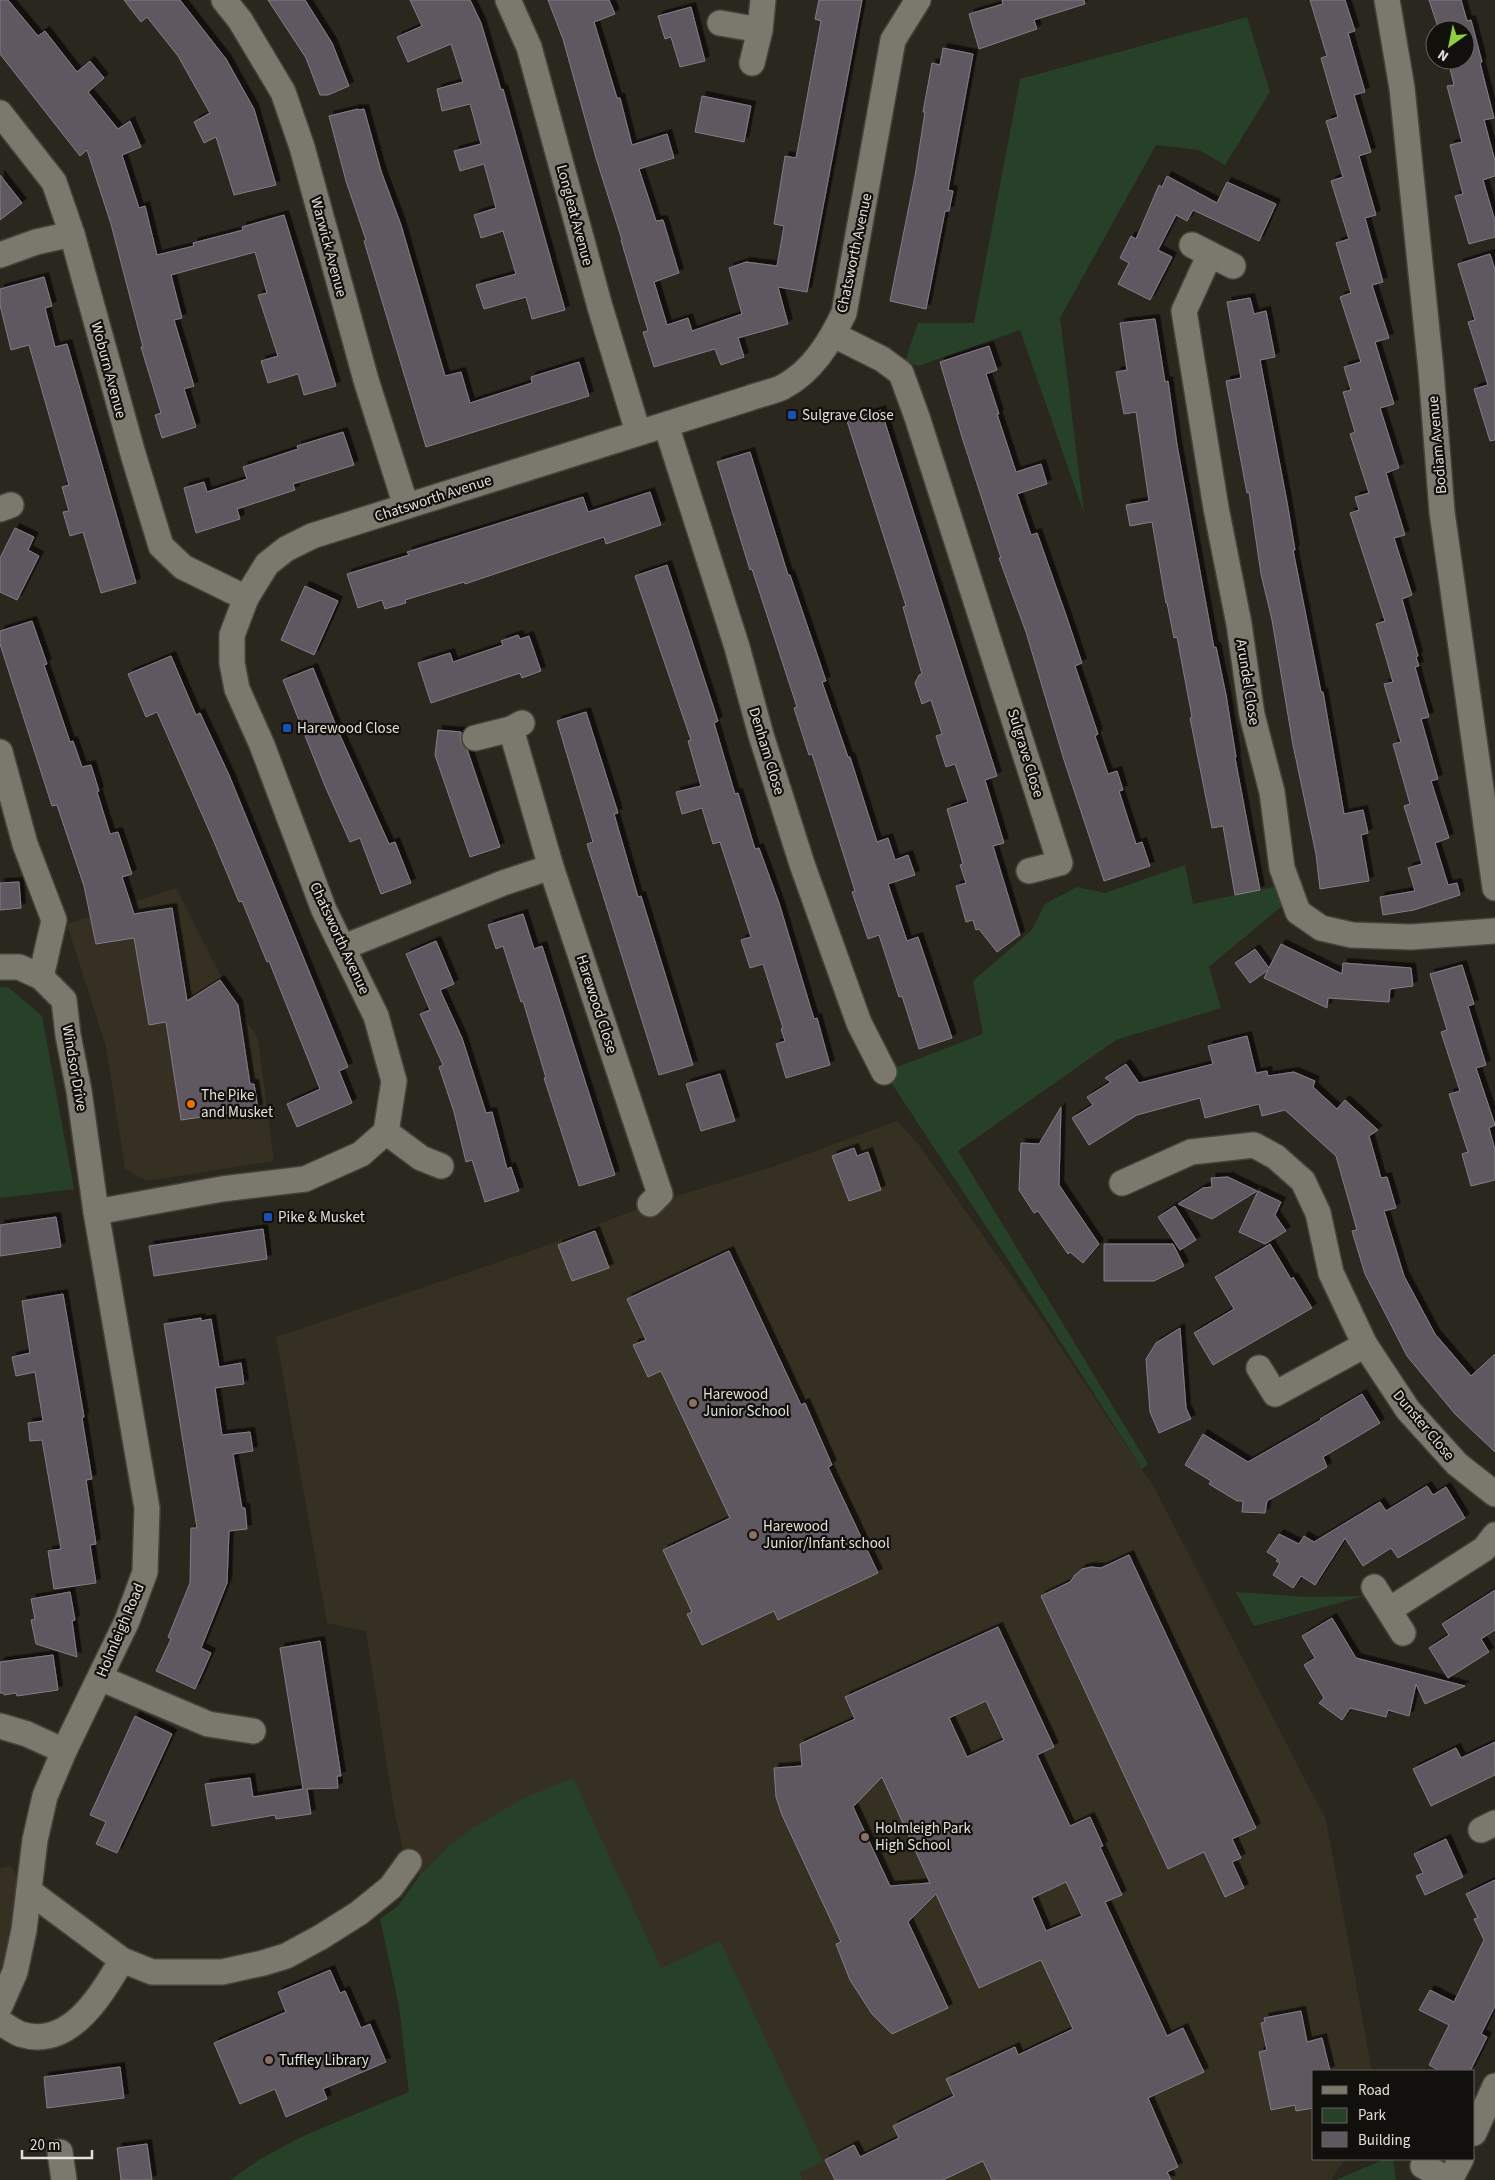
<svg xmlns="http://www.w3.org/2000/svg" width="1495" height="2180" viewBox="0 0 1495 2180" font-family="'Source Sans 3',sans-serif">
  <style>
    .built { fill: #353021 }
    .green { fill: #274028 }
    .building { fill: #5e5861; stroke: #837d87; fill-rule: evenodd; filter: url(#shadow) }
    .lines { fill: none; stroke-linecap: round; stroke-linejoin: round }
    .street-casing { stroke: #45423a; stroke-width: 28 }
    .street { stroke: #7b786e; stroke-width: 25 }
    .transit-dot { fill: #1a4fb4; stroke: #11100c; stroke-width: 2 }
    .food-dot { fill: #e8710a; stroke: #11100c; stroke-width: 2 }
    .education-dot { fill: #8d6e63; stroke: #11100c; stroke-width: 2 }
    .labels { text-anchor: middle; stroke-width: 4.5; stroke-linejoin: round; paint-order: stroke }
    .street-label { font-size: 15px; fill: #e2e0da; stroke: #11100c }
    .poi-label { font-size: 15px; fill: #e2e0da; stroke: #11100c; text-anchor: start }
  </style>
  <defs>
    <filter id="shadow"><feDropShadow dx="4.5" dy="-4.5" stdDeviation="0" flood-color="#0009"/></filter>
  </defs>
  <rect width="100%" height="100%" fill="#2a271e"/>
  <g class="built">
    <path d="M176 888 232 998 258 1039 274 1161 147 1181 125 1169 106 1047 67 924Z"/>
    <path d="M897 1121 919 1145 1039 1315 1154 1487 1326 1820 1372 2071H1314V2159H1345L1331 2180H231L258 2160 296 2139 409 2092 399 2006 380 1919 398 1906 420 1875 404 1853 393 1804 366 1631 327 1623 276 1337 537 1249 650 1204 769 1168Z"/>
    <path d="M11 1866 21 1884 5 1968 0 1980V1868Z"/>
  </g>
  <g class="green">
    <path d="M1247 17 1270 92 1225 165 1199 150 1156 145 1060 318 1084 513 1020 330 918 366 905 361 918 323H974L1020 79Z"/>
    <path d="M1185 865 1193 904 1288 884 1293 897 1209 967 1221 1008 1116 1040 958 1151 1148 1464 1142 1469 1009 1261 884 1072 983 1034 973 981 1032 930 1045 904 1077 887 1105 893Z"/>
    <path d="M0 987H8L42 1016 74 1189 0 1198Z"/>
    <path d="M1236 1592 1309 1597 1364 1596 1254 1626Z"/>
    <path d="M573 1778 661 1968 720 1941 823 2162 799 2173 802 2180H231C286 2138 346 2119 409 2092L399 2006 380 1919 398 1906 420 1875 449 1846 474 1827 524 1798Z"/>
    <path d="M1385 2159H1393L1396 2180H1336Z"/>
  </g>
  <g class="building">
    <path d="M0 0H8L38 36 45 31 77 72 90 61 104 78 88 92 118 129 130 121 141 147 122 155 139 208 145 206 157 255 194 246 193 243 243 230 242 227 284 215 336 386 304 395 298 374 268 383 261 361 278 356 258 295 267 293 255 252 171 275 182 318 174 320 194 386 184 389 196 427 162 438 155 415 161 413 141 347H143L111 224 87 150 80 156 0 54Z"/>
    <path d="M124 0H180L226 59 254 109 276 185 234 195 216 137 204 143 194 122 210 113 178 56 147 17 141 22Z"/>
    <path d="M268 0H305L332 43 349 86 328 95H320L306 58Z"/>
    <path d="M410 0H470L481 23 501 90 503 89 565 310 532 319 526 297 484 309 476 285 516 274 503 231 481 238 474 215 496 208 484 164 460 171 454 151 481 144 470 104 442 111 437 89 463 82 451 44 408 62 397 37 422 26Z"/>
    <path d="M548 0H609L615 14 594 22 617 98H620L632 145 667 134 674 158 639 169 656 221 663 220 679 273 654 282 667 325 688 318 692 331 742 314 729 268 746 262 777 266 784 226 774 224 785 156 796 158 821 21 815 19 819 0H862L807 292 778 287 788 324 738 338 744 357 721 365 715 349 654 367 643 332 648 331 621 240H622L596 158 563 39Z"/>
    <path d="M1002 0H1084L1085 4 1034 20 1037 29 979 49 969 14 1003 4Z"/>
    <path d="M1310 0H1345L1355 31 1348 33 1365 92 1354 95 1371 152 1359 156 1376 215 1365 218 1383 282 1372 285 1389 338 1375 342 1394 404 1380 408 1399 468 1386 473 1405 535 1394 538 1412 595 1402 599 1418 656 1416 657 1419 666 1415 667 1429 717 1421 719 1438 779 1431 781 1449 838 1435 843 1448 885 1457 883 1460 895 1414 910 1383 915 1380 897 1415 891 1408 868 1422 864 1404 806 1410 804 1393 744 1401 742 1384 684 1393 682 1376 624 1385 621 1350 513 1359 510 1355 497 1369 493 1350 434 1355 432 1343 392 1351 390 1344 367 1361 362 1340 297 1351 293 1336 243 1349 239 1331 181 1343 177 1326 121 1338 117 1321 58 1327 56Z"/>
    <path d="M1429 0H1461L1467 21 1471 20 1482 62 1480 63 1494 118 1484 120 1495 161V176L1483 180 1495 221V237L1469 244 1455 196 1463 194 1450 145 1462 142 1447 86 1454 85 1448 60H1465V30H1439Z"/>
    <path d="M691 7 705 61 680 67 671 37 665 39 658 16Z"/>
    <path d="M943 48 973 54 948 190 953 191 949 211H945L926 309 890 301 915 176 925 112H923L932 63 940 65Z"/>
    <path d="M702 96 751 106 744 142 695 132Z"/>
    <path d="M358 109 359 110 364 109 381 171 401 225 445 376 461 372 470 403 532 383 531 377 579 362 589 396 426 447 364 241 366 240 346 181 329 116Z"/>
    <path d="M0 175 22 203 0 220Z"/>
    <path d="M1167 176 1217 203 1227 182 1276 204 1259 241 1193 210 1187 221 1176 215 1158 250 1172 257 1150 300 1118 284 1129 263 1120 258 1131 236 1136 239 1159 185 1162 187Z"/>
    <path d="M1490 254 1495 270V440L1490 441 1474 389 1488 385 1468 322 1475 320 1458 264Z"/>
    <path d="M44 277 52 306 45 308 55 347 67 344 136 583 101 593 83 532 70 536 63 512 69 511 62 487 69 485 29 345 11 350 0 305V289Z"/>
    <path d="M1250 298 1254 314 1266 311 1275 357 1260 360 1287 502 1295 550H1293L1321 692H1323L1344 814 1363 810 1368 833 1361 835 1369 881 1320 889 1316 854 1293 745 1272 620 1261 574 1249 492 1247 493 1226 381 1241 378 1227 302Z"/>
    <path d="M1155 319 1165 382 1168 381 1177 445 1214 648 1216 647 1226 695 1236 757 1235 758 1260 890 1235 895 1223 826 1212 828 1190 718 1192 717 1177 637 1174 638 1167 603H1166L1152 522 1130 526 1126 505 1149 501 1136 412 1124 414 1116 372 1127 370 1120 323Z"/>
    <path d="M989 346 997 370 986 374 999 414H997L1016 472 1041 464 1047 484 1017 494 1031 535 1037 533 1067 618 1082 663 1075 666 1098 734 1095 736 1108 774 1117 771 1123 790 1119 791 1136 844 1142 842 1150 866 1104 881 1064 760 1026 632 999 558H1001L962 437 940 362Z"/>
    <path d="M881 410 997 776 985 780 1004 843 993 846 1020 935 997 952 979 929 976 930 973 920 966 922 956 886 966 883 960 865 963 864 947 809 968 802 955 764 946 767 936 736 942 734 931 700 922 704 915 683 919 675 922 674 903 607 906 606 847 421Z"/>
    <path d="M343 432 354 465 293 484 295 490 237 509 240 519 196 533 184 488 204 482 207 492 247 479 243 467 298 449 297 446Z"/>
    <path d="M750 452 788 575H790L826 681 822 682 848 757H850L877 842 888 838 895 860 908 855 915 875 888 884 907 941 918 937 952 1038 919 1049 902 996 899 997 879 935 868 939 852 892 855 891 812 754 809 755 794 708 797 707 752 569 750 570 717 462Z"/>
    <path d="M650 492 661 525 606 544 604 537 465 584 464 582 405 600 406 603 385 609 382 600 358 608 347 574 409 555 407 552 583 497 588 512Z"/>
    <path d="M15 528 34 537 28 550 39 556 17 600 0 592V558Z"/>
    <path d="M667 565 718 721 714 723 735 794 738 793 755 849 759 848 779 903 814 1019 817 1018 830 1065 786 1078 776 1044 785 1041 781 1029 783 1028 763 964 750 968 741 940 751 937 720 842 713 844 702 808 682 814 676 792 701 786 688 741 691 740 635 576Z"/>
    <path d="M305 586 338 601 314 655 281 640Z"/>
    <path d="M32 621 47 664 44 665 70 742 73 741 82 767 91 765 99 791 97 792 110 834 118 832 132 874 122 877 134 914 172 908 187 1001 220 980 238 1005 250 1084H254L258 1109 181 1120 166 1022 149 1025 134 938 96 944 84 886 57 805 52 806 0 644V631Z"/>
    <path d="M518 635 520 639 529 636 541 671 522 678 520 673 431 703 418 663 450 653 453 662 503 645 501 641Z"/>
    <path d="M171 656 196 715 200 713 229 775 348 1067 339 1071 352 1103 297 1127 287 1104 320 1089 269 961 267 962 242 901 239 902 212 837 157 712 146 717 128 674Z"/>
    <path d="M313 668 338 731 389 844 395 842 411 883 381 894 360 838 350 842 325 786 283 680Z"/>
    <path d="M586 712 618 813 614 814 638 897 641 896 693 1065 659 1075 587 844 593 842 557 721Z"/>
    <path d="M438 730 461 732V742L467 749 500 847 470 857 435 755Z"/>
    <path d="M19 882 21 908 0 910V883Z"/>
    <path d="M523 914 534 949 542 946 615 1175 579 1186 544 1078H546L523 1001 521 1002 503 946 496 949 488 925Z"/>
    <path d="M436 941 454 984 440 990 462 1038 486 1113 492 1112 507 1169 511 1167 519 1191 485 1202 472 1160 466 1162 454 1112 439 1067 443 1065 420 1014 430 1010 406 954Z"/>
    <path d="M1281 944 1342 974 1343 963 1411 968 1413 986 1390 989 1389 1002 1328 998 1327 1008 1264 978 1268 970 1250 983 1235 963 1255 949 1269 968Z"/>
    <path d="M1462 965 1474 1004 1468 1006 1486 1065 1476 1068 1495 1125 1489 1128 1495 1150V1180L1471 1186 1462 1154 1468 1152 1449 1094 1460 1091 1441 1032 1447 1030 1430 974Z"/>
    <path d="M1247 1036 1256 1073 1267 1071 1268 1076 1294 1072 1315 1081 1313 1087 1337 1109 1345 1100 1378 1130 1369 1136 1381 1178 1387 1177 1396 1208 1384 1211 1404 1276 1435 1334 1471 1376 1495 1354V1452L1455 1414 1407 1356 1365 1274 1352 1231 1357 1230 1336 1156 1285 1110 1262 1116 1259 1104 1205 1118 1200 1098 1137 1115 1089 1145 1072 1118 1093 1105 1087 1097 1111 1082 1105 1078 1126 1064 1139 1083 1213 1064 1208 1046Z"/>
    <path d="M720 1074 735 1121 701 1131 686 1084Z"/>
    <path d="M1061 1107 1059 1185 1099 1244 1083 1263 1070 1252 1068 1254 1038 1211 1034 1213 1019 1190 1021 1143 1039 1144Z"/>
    <path d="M854 1148 857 1156 868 1152 881 1190 849 1201 832 1156Z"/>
    <path d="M1228 1177 1257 1191 1212 1219 1178 1204 1203 1188 1212 1187 1211 1178Z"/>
    <path d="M1258 1191 1281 1202 1275 1215 1286 1231 1265 1244 1239 1232Z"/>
    <path d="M1175 1206 1196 1240 1180 1250 1158 1217Z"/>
    <path d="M56 1217 61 1247 0 1256V1225Z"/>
    <path d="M263 1229 267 1259 154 1276 149 1246Z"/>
    <path d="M595 1231 609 1268 572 1281 558 1245Z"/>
    <path d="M1104 1244H1173L1184 1266 1154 1281H1104Z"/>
    <path d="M1270 1244 1291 1279 1293 1277 1312 1308 1213 1365 1194 1333 1234 1309 1215 1277Z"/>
    <path d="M729 1251 801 1405 805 1403 832 1465 828 1467 878 1573 778 1620 774 1611 702 1645 687 1614 692 1612 663 1550 730 1518 661 1371 648 1377 633 1345 646 1340 627 1299Z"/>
    <path d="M63 1294 84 1417 82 1418 92 1479 86 1480 96 1544 90 1545 96 1583 54 1589 48 1551 61 1549 42 1440 30 1441 28 1423 43 1421 35 1372 16 1376 12 1357 30 1353 22 1301Z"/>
    <path d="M201 1318V1321L211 1319 219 1367 241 1363 244 1384 215 1388 222 1435 250 1432 253 1451 233 1454 242 1508H245L247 1529 229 1531 227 1583 201 1648 211 1653 195 1689 156 1671 171 1639 168 1637 190 1583 191 1528H197L164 1324Z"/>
    <path d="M1180 1328 1186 1408 1191 1419 1159 1433 1150 1412 1146 1359 1156 1343Z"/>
    <path d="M1362 1394 1380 1423 1323 1457 1327 1467 1267 1501 1265 1513 1242 1512 1243 1501H1237L1209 1484 1211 1481 1185 1465 1203 1434 1248 1462 1321 1420 1320 1419Z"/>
    <path d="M1427 1486 1433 1495 1446 1487 1465 1518 1398 1558 1391 1548 1363 1566 1345 1538 1315 1585 1301 1576 1293 1588 1273 1575 1280 1563 1276 1561 1278 1559 1267 1552 1279 1534 1299 1544 1304 1536 1314 1542 1380 1502 1386 1511Z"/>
    <path d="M1129 1555 1256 1828 1232 1839 1241 1858 1232 1862 1244 1888 1225 1897 1204 1852 1168 1869 1041 1596 1070 1582 1075 1575 1082 1569 1091 1567 1101 1568Z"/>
    <path d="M1495 1590V1630L1481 1639 1489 1652 1448 1678 1429 1648 1449 1635 1442 1624Z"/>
    <path d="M70 1592 75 1620 72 1621 77 1657 36 1644 31 1620 35 1619 31 1599Z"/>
    <path d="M1332 1618 1356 1658 1465 1686 1425 1704 1416 1684 1409 1716 1388 1710 1386 1717 1350 1708 1342 1720 1319 1703 1324 1698 1304 1665 1315 1658 1302 1636Z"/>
    <path d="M998 1627 1054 1747 1037 1755 1070 1826 1090 1817 1103 1846 1100 1847 1122 1895 1105 1902 1167 2036 1183 2028 1204 2072 1148 2098 1178 2167 1167 2172 1171 2180H992L983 2161 943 2180H835L825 2160 854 2145 860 2157 899 2138 893 2126 954 2096 946 2079 1015 2047 1018 2055 1073 2029 1041 1960 979 1988 936 1894 908 1922 948 2008 892 2034 872 2014 850 1980 836 1944 841 1942 782 1815 776 1797 774 1768 802 1766 800 1744 855 1719 845 1697ZM986 1701 1004 1740 967 1757 949 1718ZM882 1777 930 1883 890 1886 853 1807ZM1066 1882 1082 1916 1046 1931 1032 1898Z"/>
    <path d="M320 1641 341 1776H337L338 1788 307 1789 311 1814 276 1819 275 1815 212 1826 205 1784 250 1778 253 1797 303 1789 280 1648Z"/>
    <path d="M53 1655 58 1690 17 1696 16 1693 4 1695V1693H0V1662Z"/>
    <path d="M135 1716 172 1734 117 1853 96 1844 106 1822 90 1815Z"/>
    <path d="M1495 1742V1775L1431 1806 1413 1769 1456 1748 1461 1758Z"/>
    <path d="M1446 1839 1463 1877 1425 1895 1416 1876 1423 1873 1414 1854Z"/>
    <path d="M1495 1880V2006L1481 2034 1487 2037 1470 2071H1440L1429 2065 1449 2025 1419 2010 1430 1990 1454 2002 1484 1940 1474 1919 1478 1918 1466 1894Z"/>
    <path d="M330 1970 340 1993 345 1991 361 2028 370 2024 386 2062 323 2089 327 2099 286 2117 275 2089 240 2104 214 2043 286 2012 278 1992Z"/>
    <path d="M1301 2011 1307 2042 1322 2038 1330 2071H1314V2108L1296 2111 1295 2105 1271 2110 1259 2052 1267 2050 1261 2023 1265 2022 1264 2018Z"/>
    <path d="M120 2067 124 2098 47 2108 44 2077Z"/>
    <path d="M147 2144 152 2180H121L117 2148Z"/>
  </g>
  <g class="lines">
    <g class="street-casing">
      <g id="street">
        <path d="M224 0 240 20 283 92 302 147 366 380 406 506"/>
        <path d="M508 0 529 47 600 307 638 432"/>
        <path d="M1387 0 1402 88 1431 370 1442 512 1495 888"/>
        <path d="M720 23 760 30"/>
        <path d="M752 63 760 30 763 0"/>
        <path d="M0 113 54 182 72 234 133 454 161 546 183 567 246 598"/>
        <path d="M1192 245 1233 266"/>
        <path d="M1210 254 1184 311 1216 508 1239 624 1252 715 1272 792 1282 868 1298 912 1321 928 1352 935 1411 937 1495 931"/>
        <path d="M0 255 36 242 72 234"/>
        <path d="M834 335 882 359 901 373 917 417 1060 863 1029 871"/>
        <path d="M666 425 737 647 761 735 802 864 859 1023 884 1072"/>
        <path d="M0 509 11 505"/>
        <path d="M511 729 551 867 660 1194 650 1204"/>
        <path d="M475 738 511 729 522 723"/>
        <path d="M0 752 25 844 54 920 41 977"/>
        <path d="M344 947 503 883 551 867"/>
        <path d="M0 967H19L41 977 64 1000 68 1035 79 1091 96 1212 147 1508 145 1572 127 1621 64 1751 45 1796 35 1840 24 1930 15 1972 0 2006"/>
        <path d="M386 1132 421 1158 441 1166"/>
        <path d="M1122 1183 1191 1152 1254 1145 1276 1157 1303 1181 1318 1213 1331 1273 1365 1345 1408 1410 1457 1464 1495 1494"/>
        <path d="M96 1212 222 1189 305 1179 361 1154 386 1132 394 1081 376 1016 324 910 262 745 237 689 232 663V635L246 598 267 564 286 549 312 536 750 398C760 394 773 392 783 387 813 371 830 342 844 313L893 40 918 0"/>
        <path d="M1259 1368 1275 1394 1365 1345"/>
        <path d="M1374 1587 1403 1633"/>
        <path d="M1389 1610 1484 1549 1495 1535"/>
        <path d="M100 1678 208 1724 253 1731"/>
        <path d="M0 1726 27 1734 64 1751"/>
        <path d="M1481 1830 1495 1823"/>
        <path d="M29 1891 122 1960 152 1972H222L263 1963 286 1956 321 1937 359 1913 391 1887 409 1862"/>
        <path d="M0 2022C6 2026 13 2031 20 2034 70 2050 101 1995 122 1960"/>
        <path d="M1474 2133 1495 2086"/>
        <path d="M60 2152 64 2180"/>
        <path d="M1423 2166 1450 2180"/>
        <path d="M1450 2180 1461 2159"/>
      </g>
    </g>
    <use href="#street" class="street"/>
  </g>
  <g class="transit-dot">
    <rect x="787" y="410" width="10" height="10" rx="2.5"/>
    <rect x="282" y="723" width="10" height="10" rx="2.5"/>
    <rect x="263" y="1212" width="10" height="10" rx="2.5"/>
  </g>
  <circle class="food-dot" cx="191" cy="1104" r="5"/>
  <g class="education-dot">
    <circle cx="693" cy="1403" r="5"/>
    <circle cx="753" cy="1535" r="5"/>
    <circle cx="865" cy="1837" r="5"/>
    <circle cx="269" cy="2060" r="5"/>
  </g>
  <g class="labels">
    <g class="street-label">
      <text transform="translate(575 215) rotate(75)" y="5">Longleat Avenue</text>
      <text transform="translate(329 247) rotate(75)" y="5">Warwick Avenue</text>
      <text transform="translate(854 253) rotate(-78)" y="5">Chatsworth Avenue</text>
      <text transform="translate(109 370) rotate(75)" y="5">Woburn Avenue</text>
      <text transform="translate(1437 445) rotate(-95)" y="5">Bodiam Avenue</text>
      <text transform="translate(433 498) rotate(-18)" y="5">Chatsworth Avenue</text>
      <text transform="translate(1248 682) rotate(81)" y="5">Arundel Close</text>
      <text transform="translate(767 751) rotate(73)" y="5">Denham Close</text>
      <text transform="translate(1026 753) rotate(73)" y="5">Sulgrave Close</text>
      <text transform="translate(340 938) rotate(65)" y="5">Chatsworth Avenue</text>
      <text transform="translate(597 1004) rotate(72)" y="5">Harewood Close</text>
      <text transform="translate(75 1068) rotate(80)" y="5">Windsor Drive</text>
      <text transform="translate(1424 1425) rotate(50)" y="5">Dunster Close</text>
      <text transform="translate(120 1630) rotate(-67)" y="5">Holmleigh Road</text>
    </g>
    <g class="poi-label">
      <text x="802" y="420">Sulgrave Close</text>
      <text x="297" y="733">Harewood Close</text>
      <text x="201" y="1100">The Pike<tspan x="201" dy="17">and Musket</tspan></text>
      <text x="278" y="1222">Pike &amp; Musket</text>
      <text x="703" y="1399">Harewood<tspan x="703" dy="17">Junior School</tspan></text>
      <text x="763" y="1531">Harewood<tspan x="763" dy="17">Junior/Infant school</tspan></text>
      <text x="875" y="1833">Holmleigh Park<tspan x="875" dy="17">High School</tspan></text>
      <text x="279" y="2065">Tuffley Library</text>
    </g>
  </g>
  <rect x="1312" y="2070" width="162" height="90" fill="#11100c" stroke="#65635e"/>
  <rect x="1322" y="2086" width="25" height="8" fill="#7b786e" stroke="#65635e"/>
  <text x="1358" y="2095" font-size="15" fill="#e2e0da">Road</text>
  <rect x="1322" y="2108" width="25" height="15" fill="#274028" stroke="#65635e"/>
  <text x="1358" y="2120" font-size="15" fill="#e2e0da">Park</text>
  <rect x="1322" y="2132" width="25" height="15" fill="#5e5861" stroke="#65635e"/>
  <text x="1358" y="2145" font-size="15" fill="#e2e0da">Building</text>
  <g transform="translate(1450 45) rotate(213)"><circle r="24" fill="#11100c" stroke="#65635e"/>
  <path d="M0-4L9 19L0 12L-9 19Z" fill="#91cd40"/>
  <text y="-8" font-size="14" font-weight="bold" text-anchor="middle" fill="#e2e0da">N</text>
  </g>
  <path d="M22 2150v8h70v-8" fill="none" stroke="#e2e0da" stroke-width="2.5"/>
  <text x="30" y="2150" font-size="15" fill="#e2e0da" stroke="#11100c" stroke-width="4" paint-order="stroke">20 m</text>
</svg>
